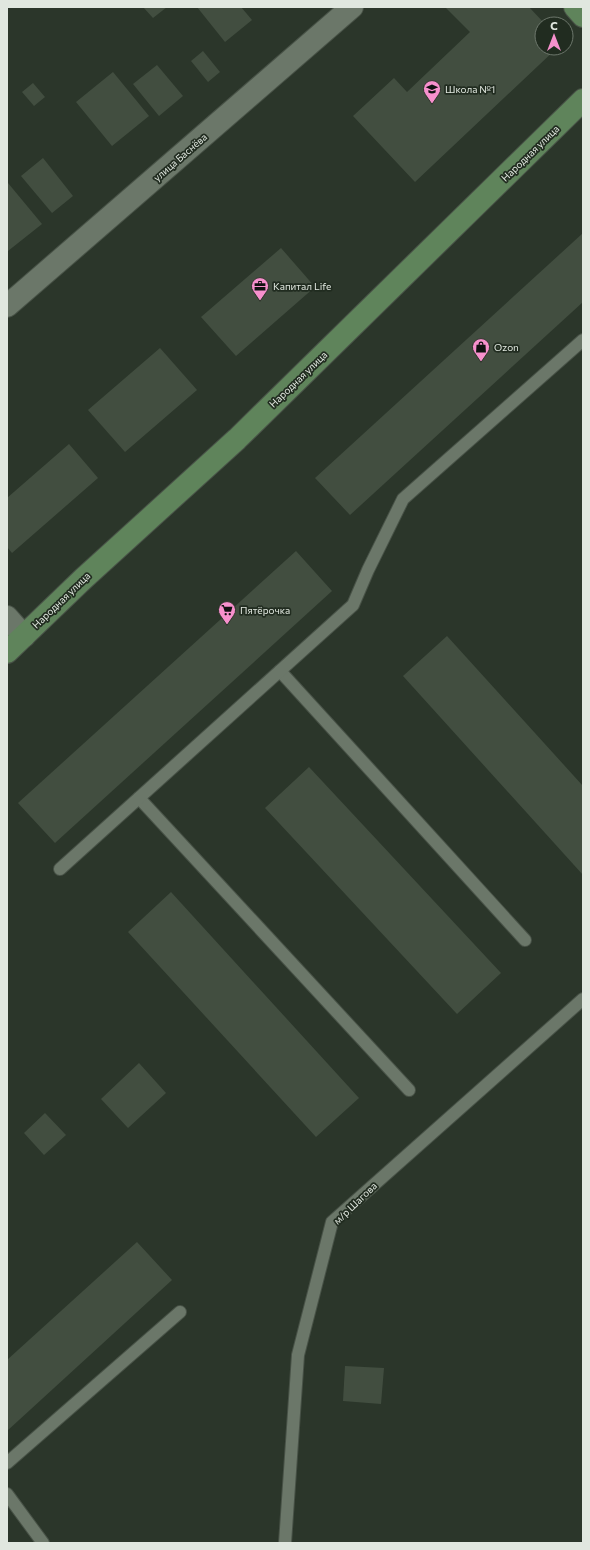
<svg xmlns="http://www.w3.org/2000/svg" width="590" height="1550" viewBox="0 0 590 1550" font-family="Commissioner,sans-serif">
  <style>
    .building { fill: #424e40 }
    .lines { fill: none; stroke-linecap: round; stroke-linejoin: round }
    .lane-casing { stroke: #485247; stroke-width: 14 }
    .street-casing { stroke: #485247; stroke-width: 24 }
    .secondary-casing { stroke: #485247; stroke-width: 24 }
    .lane { stroke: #6b7769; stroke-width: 12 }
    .street { stroke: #6b7769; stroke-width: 22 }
    .secondary { stroke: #5f845b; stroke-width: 22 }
    .labels { text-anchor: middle; stroke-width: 3.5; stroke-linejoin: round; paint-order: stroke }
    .poi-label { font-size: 10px; fill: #e0e7df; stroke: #212c20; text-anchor: start }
    .street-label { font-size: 10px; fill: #e0e7df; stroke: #212c20 }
  </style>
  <rect width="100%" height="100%" fill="#2b362a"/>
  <g class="building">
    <path d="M143 7H167L153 18Z"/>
    <path d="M197 7H241L252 20 225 42Z"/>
    <path d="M445 7H529L545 24H542V48H557L415 182 353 116 394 78 407 92 470 32Z"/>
    <path d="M203 51 220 72 208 82 191 61Z"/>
    <path d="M157 65 183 96 159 116 133 84Z"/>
    <path d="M113 72 149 116 112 146 76 102Z"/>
    <path d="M33 83 45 97 34 106 22 92Z"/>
    <path d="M43 158 73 196 52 213 21 176Z"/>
    <path d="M8 183 42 224 8 251 7 184Z"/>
    <path d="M583 233V302L350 515 315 478Z"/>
    <path d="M281 248 315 287 236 356 201 317Z"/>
    <path d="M160 348 197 390 125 452 88 410Z"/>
    <path d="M69 444 98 478 12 553 7 547V498Z"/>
    <path d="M296 551 332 591 55 843 18 803Z"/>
    <path d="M447 636 583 786V875L403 676Z"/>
    <path d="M309 767 501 973 457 1014 265 808Z"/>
    <path d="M171 892 359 1098 316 1137 128 932Z"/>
    <path d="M139 1063 166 1093 128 1128 101 1099Z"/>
    <path d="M45 1113 66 1135 44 1155 24 1133Z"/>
    <path d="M137 1242 172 1280 7 1431V1360Z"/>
    <path d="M345 1366 384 1368 381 1404 343 1401Z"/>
  </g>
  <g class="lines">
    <g class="lane-casing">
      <g id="lane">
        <path d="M280 671 525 940"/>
        <path d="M139 798 409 1090"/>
        <path d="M60 869 353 605 368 570 403 499 583 340"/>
        <path d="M7 1463 180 1312"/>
        <path d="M7 1494 43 1543"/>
        <path d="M285 1543 298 1355 332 1222 583 999"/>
      </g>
    </g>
    <g class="street-casing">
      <g id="street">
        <path d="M7 306 352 7"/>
        <path d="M7 617 24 636"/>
      </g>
    </g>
    <g class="secondary-casing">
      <g id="secondary">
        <path d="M575 7 583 16"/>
        <path d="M7 652 83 579 237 439 583 100"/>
      </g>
    </g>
    <use href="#lane" class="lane"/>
    <use href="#street" class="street"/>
    <use href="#secondary" class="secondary"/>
  </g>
  <defs>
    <g id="school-pin" transform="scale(0.9)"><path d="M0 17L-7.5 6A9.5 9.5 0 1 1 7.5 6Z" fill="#f790cd" stroke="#212c20"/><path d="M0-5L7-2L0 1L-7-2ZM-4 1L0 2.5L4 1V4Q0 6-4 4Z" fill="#111"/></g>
    <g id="office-pin" transform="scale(0.9)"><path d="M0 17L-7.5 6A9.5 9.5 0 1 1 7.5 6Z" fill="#f790cd" stroke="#212c20"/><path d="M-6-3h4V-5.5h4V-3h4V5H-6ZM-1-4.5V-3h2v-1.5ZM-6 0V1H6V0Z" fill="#111"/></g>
    <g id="shop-pin" transform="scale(0.9)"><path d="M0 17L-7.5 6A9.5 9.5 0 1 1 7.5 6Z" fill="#f790cd" stroke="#212c20"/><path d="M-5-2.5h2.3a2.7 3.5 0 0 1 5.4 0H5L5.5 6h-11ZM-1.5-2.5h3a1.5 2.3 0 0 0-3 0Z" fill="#111"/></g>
    <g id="supermarket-pin" transform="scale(0.9)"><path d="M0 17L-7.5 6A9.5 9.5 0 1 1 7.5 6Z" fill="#f790cd" stroke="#212c20"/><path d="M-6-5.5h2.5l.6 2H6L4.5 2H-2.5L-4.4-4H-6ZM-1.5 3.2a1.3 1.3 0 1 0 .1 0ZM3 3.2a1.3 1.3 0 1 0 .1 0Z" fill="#111"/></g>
  </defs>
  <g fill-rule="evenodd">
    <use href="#school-pin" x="432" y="89"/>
    <use href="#office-pin" x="260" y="286"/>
    <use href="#shop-pin" x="481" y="347"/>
    <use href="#supermarket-pin" x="227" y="610"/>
  </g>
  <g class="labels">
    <g class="poi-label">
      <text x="445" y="93">Школа №1</text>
      <text x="273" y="290">Капитал Life</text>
      <text x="494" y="351">Ozon</text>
      <text x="240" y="614">Пятёрочка</text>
    </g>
    <g class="street-label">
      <text transform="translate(530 153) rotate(-44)" y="4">Народная улица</text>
      <text transform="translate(180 157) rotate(-41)" y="4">улица Баснёва</text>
      <text transform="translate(298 379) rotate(-44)" y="4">Народная улица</text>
      <text transform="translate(61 600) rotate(-44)" y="4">Народная улица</text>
      <text transform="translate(355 1203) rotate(-44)" y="4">м/р Шагова</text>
    </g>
  </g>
  <rect width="590" height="1550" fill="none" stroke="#e0e7df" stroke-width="16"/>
  <g transform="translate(554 36)"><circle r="19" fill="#212c20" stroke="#6d776c"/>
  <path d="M0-3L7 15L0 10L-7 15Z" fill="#f790cd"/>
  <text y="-6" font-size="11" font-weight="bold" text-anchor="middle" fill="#e0e7df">С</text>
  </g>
</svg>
